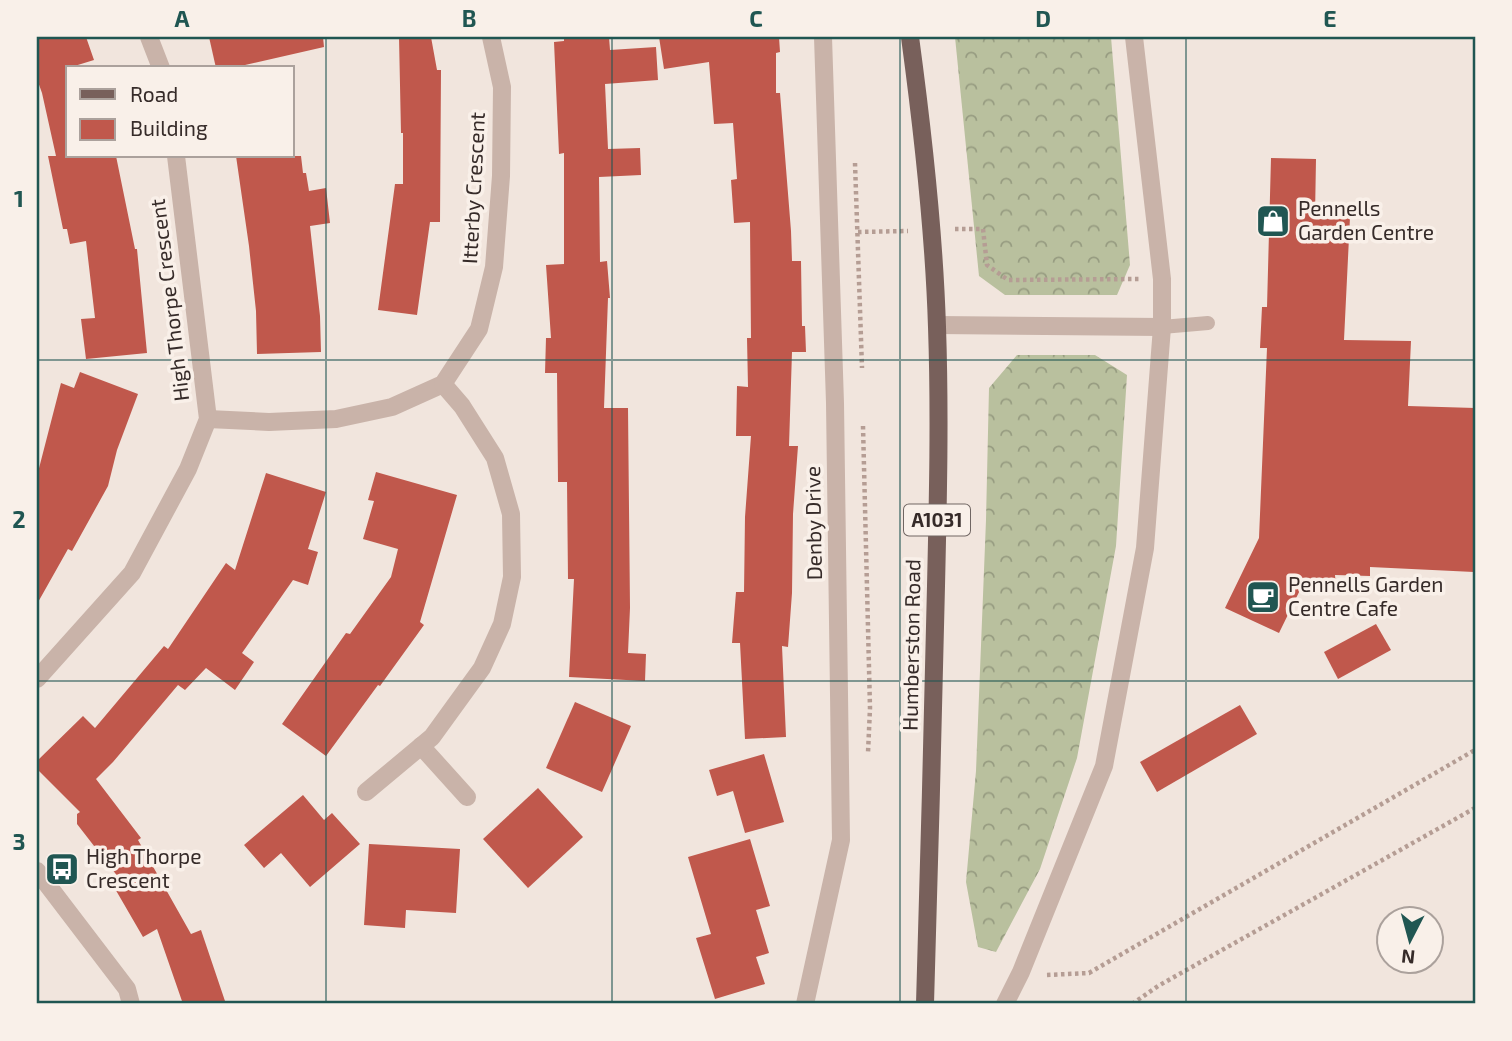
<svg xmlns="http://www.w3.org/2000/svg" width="1512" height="1041" viewBox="0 0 1512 1041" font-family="'Exo 2',sans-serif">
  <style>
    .forest { fill: url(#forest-crowns) }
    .building { fill: #c0584c }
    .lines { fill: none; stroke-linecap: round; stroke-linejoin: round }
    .path { stroke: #b59d94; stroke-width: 4.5; stroke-dasharray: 3.5 3.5; stroke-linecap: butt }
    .lane { stroke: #c9b3a9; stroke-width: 14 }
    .street { stroke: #c9b3a9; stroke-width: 18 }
    .primary { stroke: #78605b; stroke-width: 18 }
    .grid { fill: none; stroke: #205652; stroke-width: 2; stroke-opacity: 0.55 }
    .labels { text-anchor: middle; stroke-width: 7; stroke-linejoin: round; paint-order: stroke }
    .shield { fill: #f9f0e9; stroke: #706663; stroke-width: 2 }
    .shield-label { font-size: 19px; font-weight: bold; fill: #362b29 }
    .street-label { font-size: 21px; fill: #362b29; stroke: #f9f0e9 }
    .poi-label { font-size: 21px; fill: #362b29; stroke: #f9f0e9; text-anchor: start }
    .neatline { fill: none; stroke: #205652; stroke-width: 2.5 }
    .grid-label { font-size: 23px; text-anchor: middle; font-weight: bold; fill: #205652 }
  </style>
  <defs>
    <pattern id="forest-crowns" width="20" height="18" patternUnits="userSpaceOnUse" patternTransform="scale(1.75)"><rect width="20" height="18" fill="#b9c09e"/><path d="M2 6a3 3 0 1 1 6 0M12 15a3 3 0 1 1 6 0" fill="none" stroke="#979c81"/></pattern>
  </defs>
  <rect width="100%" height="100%" fill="#f1e5dd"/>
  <g class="forest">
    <path d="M955 37H1111L1130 265 1117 295H1005L979 276Z"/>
    <path d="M1017 355H1095L1127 375 1116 546 1077 758 1040 869 996 952 978 947 966 882 976 771 986 520 989 388Z"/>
  </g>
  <g class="building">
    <path d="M37 37H86L94 60 68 68V156H116L135 249H137L147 353 86 359 81 319 95 318 86 241 70 244 67 229H63L48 156H56L42 93 37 79Z"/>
    <path d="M209 37H323L324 47 232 68H216Z"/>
    <path d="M399 37H431L437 70H441L440 222H430L417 315 378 310 395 184H403V133H401Z"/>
    <path d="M564 37H609L610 50 656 47 658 80 605 84 608 149 640 148 641 175 599 177 600 262 607 261 610 298H608L604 408H628L630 608 628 653 646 654 645 681 569 677 574 579H568L567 482H558L557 373H545L546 338H551L546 265 564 264V153L559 154 554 42 564 41Z"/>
    <path d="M659 37H779L780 52 776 53V93H780L791 231 792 261H801L802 326H805L806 352H792L789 446H798L793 514 792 593 788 647 782 646 786 737 745 739 740 643H732L736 592H744L745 517 751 436H736L737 386 748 387 747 338H751L750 222 734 223 731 180 737 179 733 123 714 124 709 62 664 69Z"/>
    <path d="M236 156H301L303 173H306L309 191 326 188 330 223 310 226 320 316 321 352 257 354 256 311 249 246Z"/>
    <path d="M1271 158 1316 159 1315 216 1350 217 1344 340 1411 341 1408 406 1475 408 1474 572 1370 567V576L1335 575 1336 587 1302 586 1279 633 1225 608 1259 538 1267 348H1260L1262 307H1267Z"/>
    <path d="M80 372 138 394 117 450 108 486 72 551 68 549 37 604V476L61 383 74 388Z"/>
    <path d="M376 472 457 495 420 622 424 625 380 686 378 685 326 756 282 724 346 633 350 634 391 577 398 549 363 539 374 501 368 500Z"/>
    <path d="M266 473 326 492 308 549 318 552 308 585 293 580 242 653 254 662 235 690 206 668 185 690 178 685 113 762 96 779 141 838 138 840 191 934 201 930 226 1004H183L157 929 143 937 114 887 122 882 77 824V814L80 812 37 769V761L83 716 95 728 164 646 168 649 226 563 235 570Z"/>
    <path d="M1376 624 1391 650 1338 679 1324 652Z"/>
    <path d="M575 702 631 726 602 792 546 768Z"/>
    <path d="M1240 705 1257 734 1157 792 1140 762Z"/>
    <path d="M764 754 784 822 745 833 733 791 717 796 709 770Z"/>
    <path d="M538 788 583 837 528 888 483 839Z"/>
    <path d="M303 795 324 820 332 813 360 844 310 887 281 853 264 868 244 845Z"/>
    <path d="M750 839 770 906 756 910 769 953 756 957 765 984 715 999 696 938 711 934 688 857Z"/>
    <path d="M369 844 460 849 456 913 406 910 405 928 364 925Z"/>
  </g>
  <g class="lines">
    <g class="path">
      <path d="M855 163 862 368"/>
      <path d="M955 229H983L987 265 1008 280 1140 279"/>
      <path d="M858 232 908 231"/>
      <path d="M863 426 870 708 868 753"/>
      <path d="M1047 975 1089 973 1475 750"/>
      <path d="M1132 1004 1158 986 1475 808"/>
    </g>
    <path class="lane" d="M1162 327 1208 323"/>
    <g class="street">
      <path d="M149 37 161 68"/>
      <path d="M937 325 1162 327"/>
      <path d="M208 419 269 422 336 419 392 407 443 384 479 329 494 267 501 176 502 87 491 37"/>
      <path d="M37 679 132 573 188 469 208 419 176 156"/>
      <path d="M421 746 467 797"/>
      <path d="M366 792 432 737 482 668 502 624 512 577 511 514 495 458 462 406 443 384"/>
      <path d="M37 871 127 989 131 1004"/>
      <path d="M805 1004 841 840 835 403 823 37"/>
      <path d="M1005 1004 1021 972 1104 766 1145 548 1162 327V279L1134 37"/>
    </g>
    <path class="primary" d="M910 37C923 133 934 230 937 327 940 413 938 500 936 586 933 725 929 865 925 1004"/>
  </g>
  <path class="grid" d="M326 37V1004M612 37V1004M900 37V1004M1186 37V1004M37 360H1475M37 681H1475"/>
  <defs>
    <g id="shop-square" transform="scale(1.75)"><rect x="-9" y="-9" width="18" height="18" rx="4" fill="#205652" stroke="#f9f0e9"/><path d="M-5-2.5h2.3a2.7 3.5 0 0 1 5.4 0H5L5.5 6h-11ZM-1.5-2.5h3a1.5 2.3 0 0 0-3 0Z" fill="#fff"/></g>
    <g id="cafe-square" transform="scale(1.75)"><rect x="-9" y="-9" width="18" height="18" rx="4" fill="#205652" stroke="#f9f0e9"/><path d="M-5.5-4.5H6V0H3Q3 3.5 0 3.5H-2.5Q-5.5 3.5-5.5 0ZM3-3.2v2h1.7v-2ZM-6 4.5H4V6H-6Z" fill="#fff"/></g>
    <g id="bus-square" transform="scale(1.75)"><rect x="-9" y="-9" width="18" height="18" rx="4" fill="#205652" stroke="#f9f0e9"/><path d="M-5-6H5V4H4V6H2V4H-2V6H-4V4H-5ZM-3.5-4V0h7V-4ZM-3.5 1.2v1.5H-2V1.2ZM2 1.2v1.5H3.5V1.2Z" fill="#fff"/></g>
  </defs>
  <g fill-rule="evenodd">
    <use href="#shop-square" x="1273" y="221"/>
    <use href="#cafe-square" x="1263" y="597"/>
    <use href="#bus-square" x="62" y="869"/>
  </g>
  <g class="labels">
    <rect class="shield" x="904" y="504.5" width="66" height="31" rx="5"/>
    <g class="shield-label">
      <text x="937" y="527">A1031</text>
    </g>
    <g class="street-label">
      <text transform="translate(474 188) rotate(-87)" y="7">Itterby Crescent</text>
      <text transform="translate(170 300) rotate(-97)" y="7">High Thorpe Crescent</text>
      <text transform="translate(814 523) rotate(-91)" y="7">Denby Drive</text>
      <text transform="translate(912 645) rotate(-89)" y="7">Humberston Road</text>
    </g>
    <g class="poi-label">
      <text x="1298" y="216">Pennells<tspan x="1298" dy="24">Garden Centre</tspan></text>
      <text x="1288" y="592">Pennells Garden<tspan x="1288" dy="24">Centre Cafe</tspan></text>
      <text x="86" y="864">High Thorpe<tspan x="86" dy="24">Crescent</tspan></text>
    </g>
  </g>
  <rect width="1512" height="1041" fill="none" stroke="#f9f0e9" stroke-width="77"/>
  <rect x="66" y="66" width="228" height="91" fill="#f9f0e9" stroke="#aba19c" stroke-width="2"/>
  <rect x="80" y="89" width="35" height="10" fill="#78605b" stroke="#aba19c" stroke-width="2"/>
  <text x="130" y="102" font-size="21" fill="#362b29">Road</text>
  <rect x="80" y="119" width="35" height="21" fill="#c0584c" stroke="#aba19c" stroke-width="2"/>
  <text x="130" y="136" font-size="21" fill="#362b29">Building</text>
  <g transform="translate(1410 940) rotate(186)"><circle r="33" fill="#f9f0e9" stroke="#aba19c" stroke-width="2"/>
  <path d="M0-5L12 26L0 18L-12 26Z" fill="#205652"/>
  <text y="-10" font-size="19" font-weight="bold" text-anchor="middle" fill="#362b29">N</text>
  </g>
  <rect x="38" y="38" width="1436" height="964" class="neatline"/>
  <g class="grid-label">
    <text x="182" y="27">A</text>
    <text x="469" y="27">B</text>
    <text x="756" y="27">C</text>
    <text x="1043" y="27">D</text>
    <text x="1330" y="27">E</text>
    <text x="19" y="207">1</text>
    <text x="19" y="528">2</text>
    <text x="19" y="850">3</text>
  </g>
</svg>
